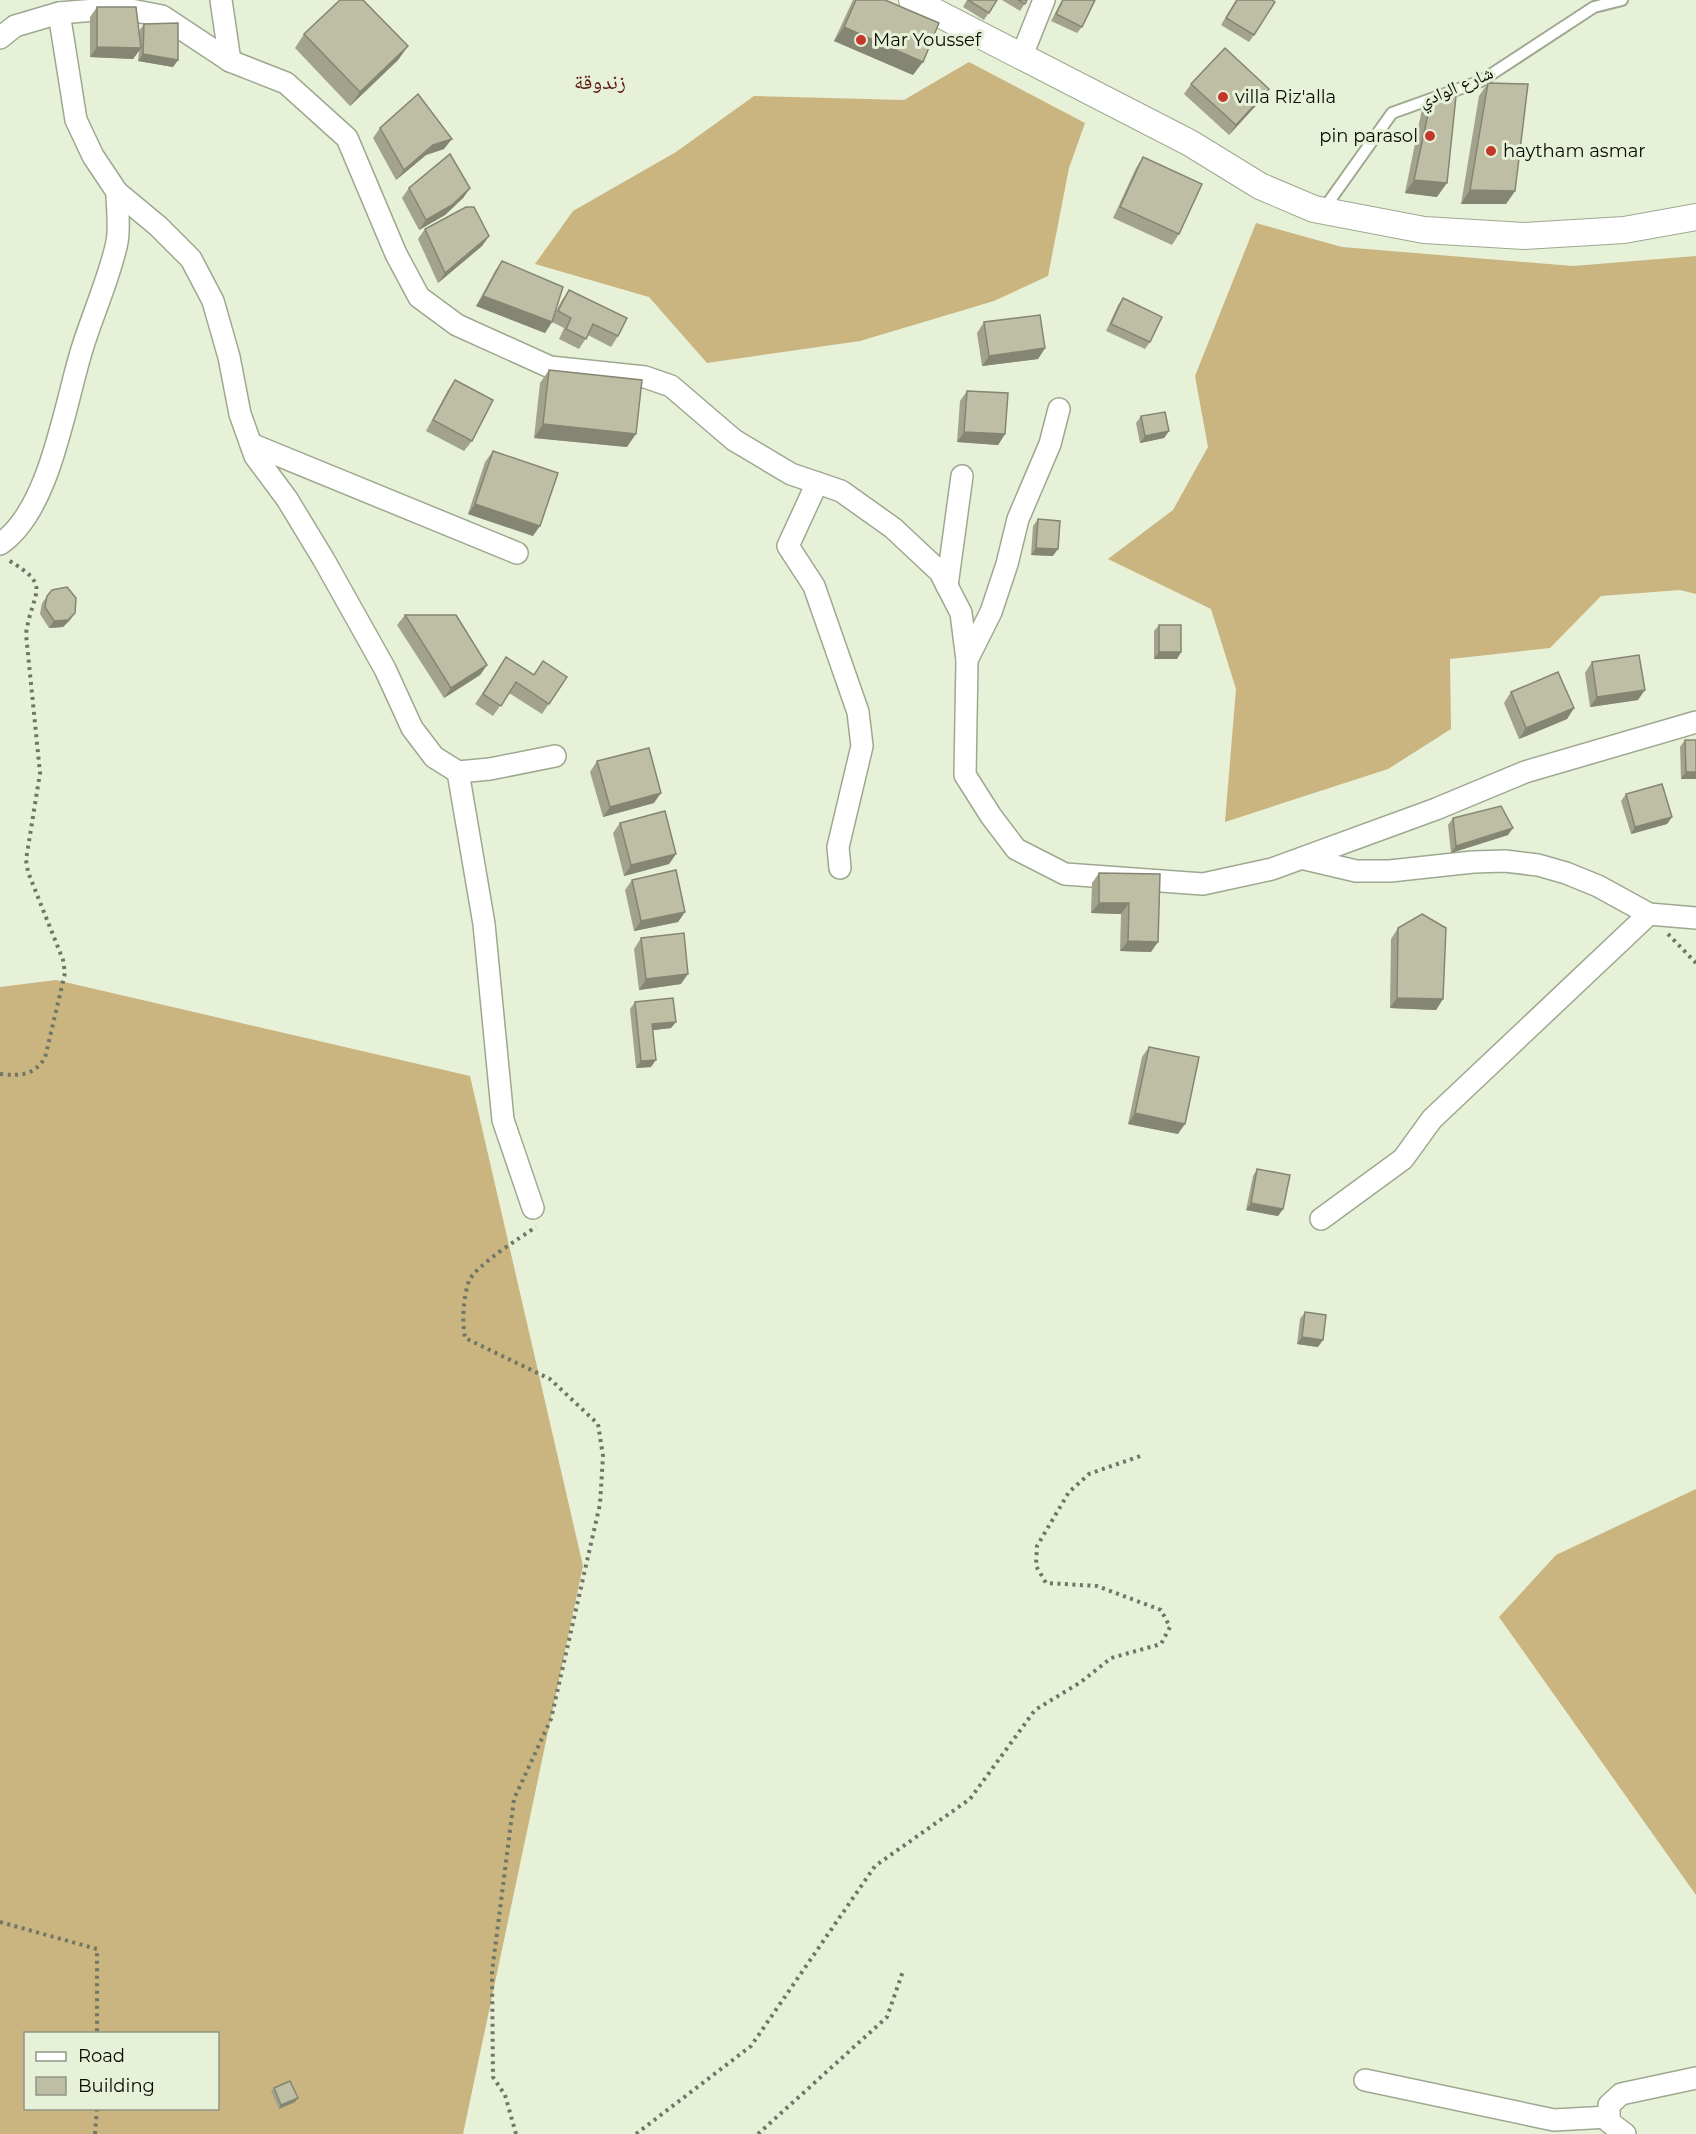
<svg xmlns="http://www.w3.org/2000/svg" width="1696" height="2134" viewBox="0 0 1696 2134" font-family="Montserrat,'Noto Naskh Arabic',sans-serif">
  <style>
    .forest { fill: #cab47f; fill-rule: evenodd }
    .lines { fill: none; stroke-linecap: round; stroke-linejoin: round }
    .service-casing { stroke: #9ea890; stroke-width: 14 }
    .minor-casing { stroke: #9ea890; stroke-width: 24 }
    .tertiary-casing { stroke: #9ea890; stroke-width: 28 }
    .path { stroke: #6f7666; stroke-width: 4; stroke-dasharray: 3 4.5; stroke-linecap: butt }
    .service { stroke: #fff; stroke-width: 10 }
    .minor { stroke: #fff; stroke-width: 21 }
    .tertiary { stroke: #fff; stroke-width: 26 }
    .wall { fill: #a3a38d }
    .shaded-wall { fill: #858573 }
    .building { fill: #bebea4; stroke: #858573; stroke-width: 1.5 }
    .poi-dot { fill: #c43729; stroke: #e6f1d8; stroke-width: 2 }
    .labels { text-anchor: middle; stroke-width: 6; stroke-linejoin: round; paint-order: stroke }
    .poi-label { font-size: 18px; fill: #090d05; stroke: #e6f1d8; text-anchor: start }
    .street-label { font-size: 18px; fill: #090d05; stroke: #e6f1d8 }
    .quarter-label { font-size: 21px; fill: #5c1811; stroke: #e6f1d8 }
  </style>
  <rect width="100%" height="100%" fill="#e6f1d8"/>
  <g class="forest">
    <path d="M969 62 1085 123 1069 168 1048 276 994 301 860 341 707 363 649 297 535 264 573 211 676 152 754 96 904 100Z"/>
    <path d="M1256 223 1342 247 1573 266 1696 256V594L1680 590 1601 596 1550 648 1450 659 1451 729 1388 769 1225 822 1236 689 1211 609 1108 559 1173 510 1208 447 1195 376Z"/>
    <path d="M56 980 470 1076 583 1566 463 2134H0V987ZM26 2034H218V2108H26Z"/>
    <path d="M1696 1489V1895L1499 1617 1556 1555Z"/>
  </g>
  <g class="lines">
    <g class="service-casing">
      <path id="service" d="M1323 210 1392 113 1481 81 1594 7 1622 0"/>
    </g>
    <g class="minor-casing">
      <g id="minor">
        <path d="M221 0 230 61"/>
        <path d="M59 13 76 120 93 156 117 192 158 226 191 259 213 301 229 357 240 414 255 456 287 499 324 560 385 669 412 728 434 757 458 772 490 769 555 756"/>
        <path d="M0 38 15 26 59 13 120 8 162 16 230 61 286 83 347 138 396 254 419 297 457 325 550 367 645 377 671 386 734 440 791 474 841 491 893 528 940 572 961 613 967 660 965 775 991 816 1016 849 1065 874 1203 884 1272 869 1436 809 1525 772 1696 722"/>
        <path d="M1021 58 1044 0"/>
        <path d="M251 444 517 553"/>
        <path d="M817 483 788 546 814 586 858 712 862 746 838 847 840 868"/>
        <path d="M0 544C51 510 65 401 83 346 93 314 111 273 117 242 120 226 117 208 117 192"/>
        <path d="M947 586 962 476"/>
        <path d="M967 660 991 612 1007 564 1018 519 1050 444 1059 409"/>
        <path d="M458 772 484 924 503 1120 533 1208"/>
        <path d="M1305 859 1356 871H1390L1473 862 1505 861 1538 865 1566 873 1598 886 1649 914 1696 918"/>
        <path d="M1321 1219 1403 1159 1432 1119 1649 914"/>
        <path d="M1365 2080 1554 2120 1609 2117"/>
        <path d="M1625 2134 1609 2122V2105L1621 2094 1696 2078"/>
      </g>
    </g>
    <g class="tertiary-casing">
      <path id="tertiary" d="M912 0 1190 143 1260 186 1314 209 1424 230 1524 236 1624 230 1696 217"/>
    </g>
    <g class="path">
      <path d="M1668 934 1696 963"/>
      <path d="M0 1074C20 1076 33 1076 45 1058L65 973 63 960 28 872 26 860 40 773 26 634C32 590 54 587 8 560"/>
      <path d="M0 1922 97 1949V2034"/>
      <path d="M95 2134 97 2108"/>
      <path d="M516 2134 505 2095 493 2077 492 1972 514 1799 551 1719 600 1504 603 1456 598 1424 550 1379 465 1338C462 1321 463 1298 469 1281 475 1266 521 1237 536 1227"/>
      <path d="M636 2134 751 2046 875 1866 970 1799 1035 1710 1081 1682 1111 1658 1161 1644 1170 1627 1161 1610 1097 1586 1046 1583 1036 1566 1037 1546 1069 1492 1089 1474 1143 1455"/>
      <path d="M758 2134 887 2017 903 1971"/>
    </g>
    <use href="#service" class="service"/>
    <use href="#minor" class="minor"/>
    <use href="#tertiary" class="tertiary"/>
  </g>
  <g class="wall">
    <path d="M853 0H885L913 75 834 41Z"/>
    <path d="M967 0H997L984 20 963 7Z"/>
    <path d="M1002 0H1027L1020 11Z"/>
    <path d="M1062 0H1095L1082 27 1077 33 1051 21Z"/>
    <path d="M1236 0H1272L1254 35 1249 42 1221 25Z"/>
    <path d="M97 7 139 31 144 24 178 60 173 67 138 61 139 51 133 59 90 57V17Z"/>
    <path d="M304 34 408 46 398 60 350 106 295 48Z"/>
    <path d="M1488 83 1515 191 1506 204H1461L1479 96Z"/>
    <path d="M1191 84 1269 89 1262 99 1229 135 1184 94Z"/>
    <path d="M1432 95 1437 197 1405 193 1422 109Z"/>
    <path d="M380 128 444 149 426 155 396 180 373 138Z"/>
    <path d="M1143 157 1179 234 1172 245 1113 218 1136 168Z"/>
    <path d="M409 188H470L463 198 445 215 419 230 402 198Z"/>
    <path d="M425 229 489 236 482 246 438 283 418 239Z"/>
    <path d="M502 261 553 317 562 300 569 290 618 336 611 347 588 335 579 349 559 339 564 328 552 322 545 333 476 306 495 271Z"/>
    <path d="M1123 298 1150 342 1145 349 1106 331 1118 305Z"/>
    <path d="M984 322 1045 348 1038 359 982 366 977 333Z"/>
    <path d="M549 370 627 447 534 438 540 383Z"/>
    <path d="M455 380 472 441 464 451 426 431 448 390Z"/>
    <path d="M967 391 1005 434 998 445 957 442 960 401Z"/>
    <path d="M1141 416 1169 431 1164 438 1140 443 1136 423Z"/>
    <path d="M493 451 533 536 468 514 485 462Z"/>
    <path d="M1038 519 1053 556 1031 555 1033 526Z"/>
    <path d="M52 590 70 620 63 627 49 628 40 614 42 603Z"/>
    <path d="M405 615 487 665 480 675 444 698 397 625Z"/>
    <path d="M1159 625 1181 652 1177 659H1154V631Z"/>
    <path d="M1592 662 1638 700 1590 707 1585 673Z"/>
    <path d="M499 668 533 675 567 677 542 714 509 693 493 716 475 704Z"/>
    <path d="M1511 692 1574 708 1567 719 1519 739 1504 703Z"/>
    <path d="M1685 740H1696V779H1681L1680 747Z"/>
    <path d="M597 761 654 803 603 817 590 772Z"/>
    <path d="M1626 794 1672 817 1667 824 1631 834 1621 801Z"/>
    <path d="M1453 818 1508 835 1451 853 1448 825Z"/>
    <path d="M620 823 676 854 669 864 624 876 613 833Z"/>
    <path d="M1099 873 1160 874 1151 952 1120 951 1121 914 1091 913 1092 883Z"/>
    <path d="M632 880 685 912 678 922 634 931 625 890Z"/>
    <path d="M1398 928 1443 999 1436 1010 1390 1008 1391 939Z"/>
    <path d="M641 938 681 984 639 990 634 949Z"/>
    <path d="M635 1002 676 1022 671 1028 653 1030 651 1067 636 1068 630 1009Z"/>
    <path d="M1149 1047 1178 1134 1128 1124 1142 1057Z"/>
    <path d="M1257 1169 1283 1209 1278 1216 1246 1210 1253 1176Z"/>
    <path d="M1305 1312 1318 1347 1297 1344 1300 1319Z"/>
    <path d="M274 2088 295 2102 279 2109 271 2091Z"/>
  </g>
  <g class="shaded-wall">
    <path d="M844 27 923 62 913 75 834 41Z"/>
    <path d="M408 46 398 60 350 106 360 92Z"/>
    <path d="M97 47 141 48 133 59 90 57Z"/>
    <path d="M143 54 178 60 173 67 138 61Z"/>
    <path d="M1269 89 1262 99 1229 135 1236 125Z"/>
    <path d="M452 139 444 149 426 155 396 180 404 170 433 145Z"/>
    <path d="M1414 180 1447 183 1437 197 1405 193Z"/>
    <path d="M470 188 463 198 445 215 419 230 426 220Z"/>
    <path d="M1470 190 1515 191 1506 204H1461Z"/>
    <path d="M489 236 482 246 438 283 445 273Z"/>
    <path d="M483 296 552 322 545 333 476 306Z"/>
    <path d="M1045 348 1038 359 982 366 989 356Z"/>
    <path d="M543 424 636 434 627 447 534 438Z"/>
    <path d="M1169 431 1164 438 1140 443 1145 436Z"/>
    <path d="M964 432 1005 434 998 445 957 442Z"/>
    <path d="M475 504 540 526 533 536 468 514Z"/>
    <path d="M1036 548 1058 549 1053 556 1031 555Z"/>
    <path d="M75 613 70 620 63 627 49 628 54 621Z"/>
    <path d="M1159 652H1181L1177 659H1154Z"/>
    <path d="M487 665 480 675 444 698 451 688Z"/>
    <path d="M1645 690 1638 700 1590 707 1597 697Z"/>
    <path d="M1574 708 1567 719 1519 739 1526 728Z"/>
    <path d="M1686 772H1696V779H1681Z"/>
    <path d="M661 793 654 803 603 817 610 807Z"/>
    <path d="M1672 817 1667 824 1631 834 1635 827Z"/>
    <path d="M1513 828 1508 835 1451 853 1456 846Z"/>
    <path d="M676 854 669 864 624 876 631 865Z"/>
    <path d="M1099 903H1129L1121 914 1091 913Z"/>
    <path d="M685 912 678 922 634 931 641 921Z"/>
    <path d="M1128 941 1158 942 1151 952 1120 951Z"/>
    <path d="M688 974 681 984 639 990 646 979Z"/>
    <path d="M1397 998 1443 999 1436 1010 1390 1008Z"/>
    <path d="M676 1022 671 1028 647 1031 652 1024Z"/>
    <path d="M656 1060 651 1067 636 1068 641 1061Z"/>
    <path d="M1135 1113 1185 1124 1178 1134 1128 1124Z"/>
    <path d="M1251 1203 1283 1209 1278 1216 1246 1210Z"/>
    <path d="M1302 1337 1323 1340 1318 1347 1297 1344Z"/>
    <path d="M298 2098 295 2102 279 2109 281 2105Z"/>
  </g>
  <g class="building">
    <path d="M340 0H363L408 46 360 92 304 34Z"/>
    <path d="M856 0H885L939 23 923 62 844 27Z"/>
    <path d="M968 0H997L989 13Z"/>
    <path d="M1018 0H1027L1025 4Z"/>
    <path d="M1063 0H1095L1082 27 1056 14Z"/>
    <path d="M1237 0H1272L1275 2 1254 35 1226 18Z"/>
    <path d="M97 7H136L141 48 97 47Z"/>
    <path d="M178 23V60L143 54 144 24Z"/>
    <path d="M1225 48 1269 89 1236 125 1191 84Z"/>
    <path d="M1488 83 1528 84 1515 191 1470 190Z"/>
    <path d="M418 94 452 139 433 145 404 170 380 128Z"/>
    <path d="M1432 95 1456 96 1447 183 1414 180Z"/>
    <path d="M450 154 470 188 452 205 426 220 409 188Z"/>
    <path d="M1143 157 1202 184 1179 234 1120 207Z"/>
    <path d="M466 207H474L489 236 445 273 425 229Z"/>
    <path d="M502 261 563 287 552 322 483 296Z"/>
    <path d="M569 290 627 318 618 336 593 324 586 339 566 329 571 318 558 311Z"/>
    <path d="M1123 298 1162 317 1150 342 1111 324Z"/>
    <path d="M1040 315 1045 348 989 356 984 322Z"/>
    <path d="M549 370 642 380 636 434 543 424Z"/>
    <path d="M455 380 493 400 472 441 433 420Z"/>
    <path d="M967 391 1008 393 1005 434 964 432Z"/>
    <path d="M1165 412 1169 431 1145 436 1141 416Z"/>
    <path d="M493 451 558 473 540 526 475 504Z"/>
    <path d="M1038 519 1060 521 1058 549 1036 548Z"/>
    <path d="M67 587 76 598 75 613 68 620 54 621 45 607 47 596 52 590Z"/>
    <path d="M405 615H456L487 665 451 688Z"/>
    <rect x="1159" y="625" width="22" height="27"/>
    <path d="M1639 655 1645 690 1597 697 1592 662Z"/>
    <path d="M506 657 534 675 543 661 567 677 549 704 516 682 501 706 483 694Z"/>
    <path d="M1558 672 1574 708 1526 728 1511 692Z"/>
    <path d="M1685 740H1696V772H1686Z"/>
    <path d="M649 748 661 793 610 807 597 761Z"/>
    <path d="M1662 784 1672 817 1635 827 1626 794Z"/>
    <path d="M1501 806 1513 828 1456 846 1453 818Z"/>
    <path d="M665 811 676 854 631 865 620 823Z"/>
    <path d="M676 870 685 912 641 921 632 880Z"/>
    <path d="M1099 873 1160 874 1158 942 1128 941 1129 903H1099Z"/>
    <path d="M1422 914 1446 928 1443 999 1397 998 1398 928Z"/>
    <path d="M684 933 688 974 646 979 641 938Z"/>
    <path d="M673 998 676 1022 652 1024 656 1060 641 1061 635 1002Z"/>
    <path d="M1149 1047 1199 1057 1185 1124 1135 1113Z"/>
    <path d="M1257 1169 1290 1175 1283 1209 1251 1203Z"/>
    <path d="M1305 1312 1326 1315 1323 1340 1302 1337Z"/>
    <path d="M290 2081 298 2098 281 2105 274 2088Z"/>
  </g>
  <g class="poi-dot">
    <circle cx="861" cy="40" r="6"/>
    <circle cx="1223" cy="97" r="6"/>
    <circle cx="1430" cy="136" r="6"/>
    <circle cx="1491" cy="151" r="6"/>
  </g>
  <g class="labels">
    <g class="poi-label">
      <text x="873" y="46">Mar Youssef</text>
      <text x="1235" y="103">villa Riz'alla</text>
      <text x="1418" y="142" text-anchor="end">pin parasol</text>
      <text x="1503" y="157">haytham asmar</text>
    </g>
    <g class="street-label">
      <text transform="translate(1456 87) rotate(-23)" y="6">شارع الوادي</text>
    </g>
    <g class="quarter-label">
      <text x="600" y="89">زندوقة</text>
    </g>
  </g>
  <rect x="24" y="2032" width="195" height="78" fill="#e6f1d8" stroke="#8e9684" stroke-width="1.5"/>
  <rect x="36" y="2052" width="30" height="9" fill="#ffffff" stroke="#8e9684" stroke-width="1.5"/>
  <text x="78" y="2062" font-size="18" fill="#090d05">Road</text>
  <rect x="36" y="2077" width="30" height="18" fill="#bebea4" stroke="#8e9684" stroke-width="1.5"/>
  <text x="78" y="2092" font-size="18" fill="#090d05">Building</text>
</svg>
